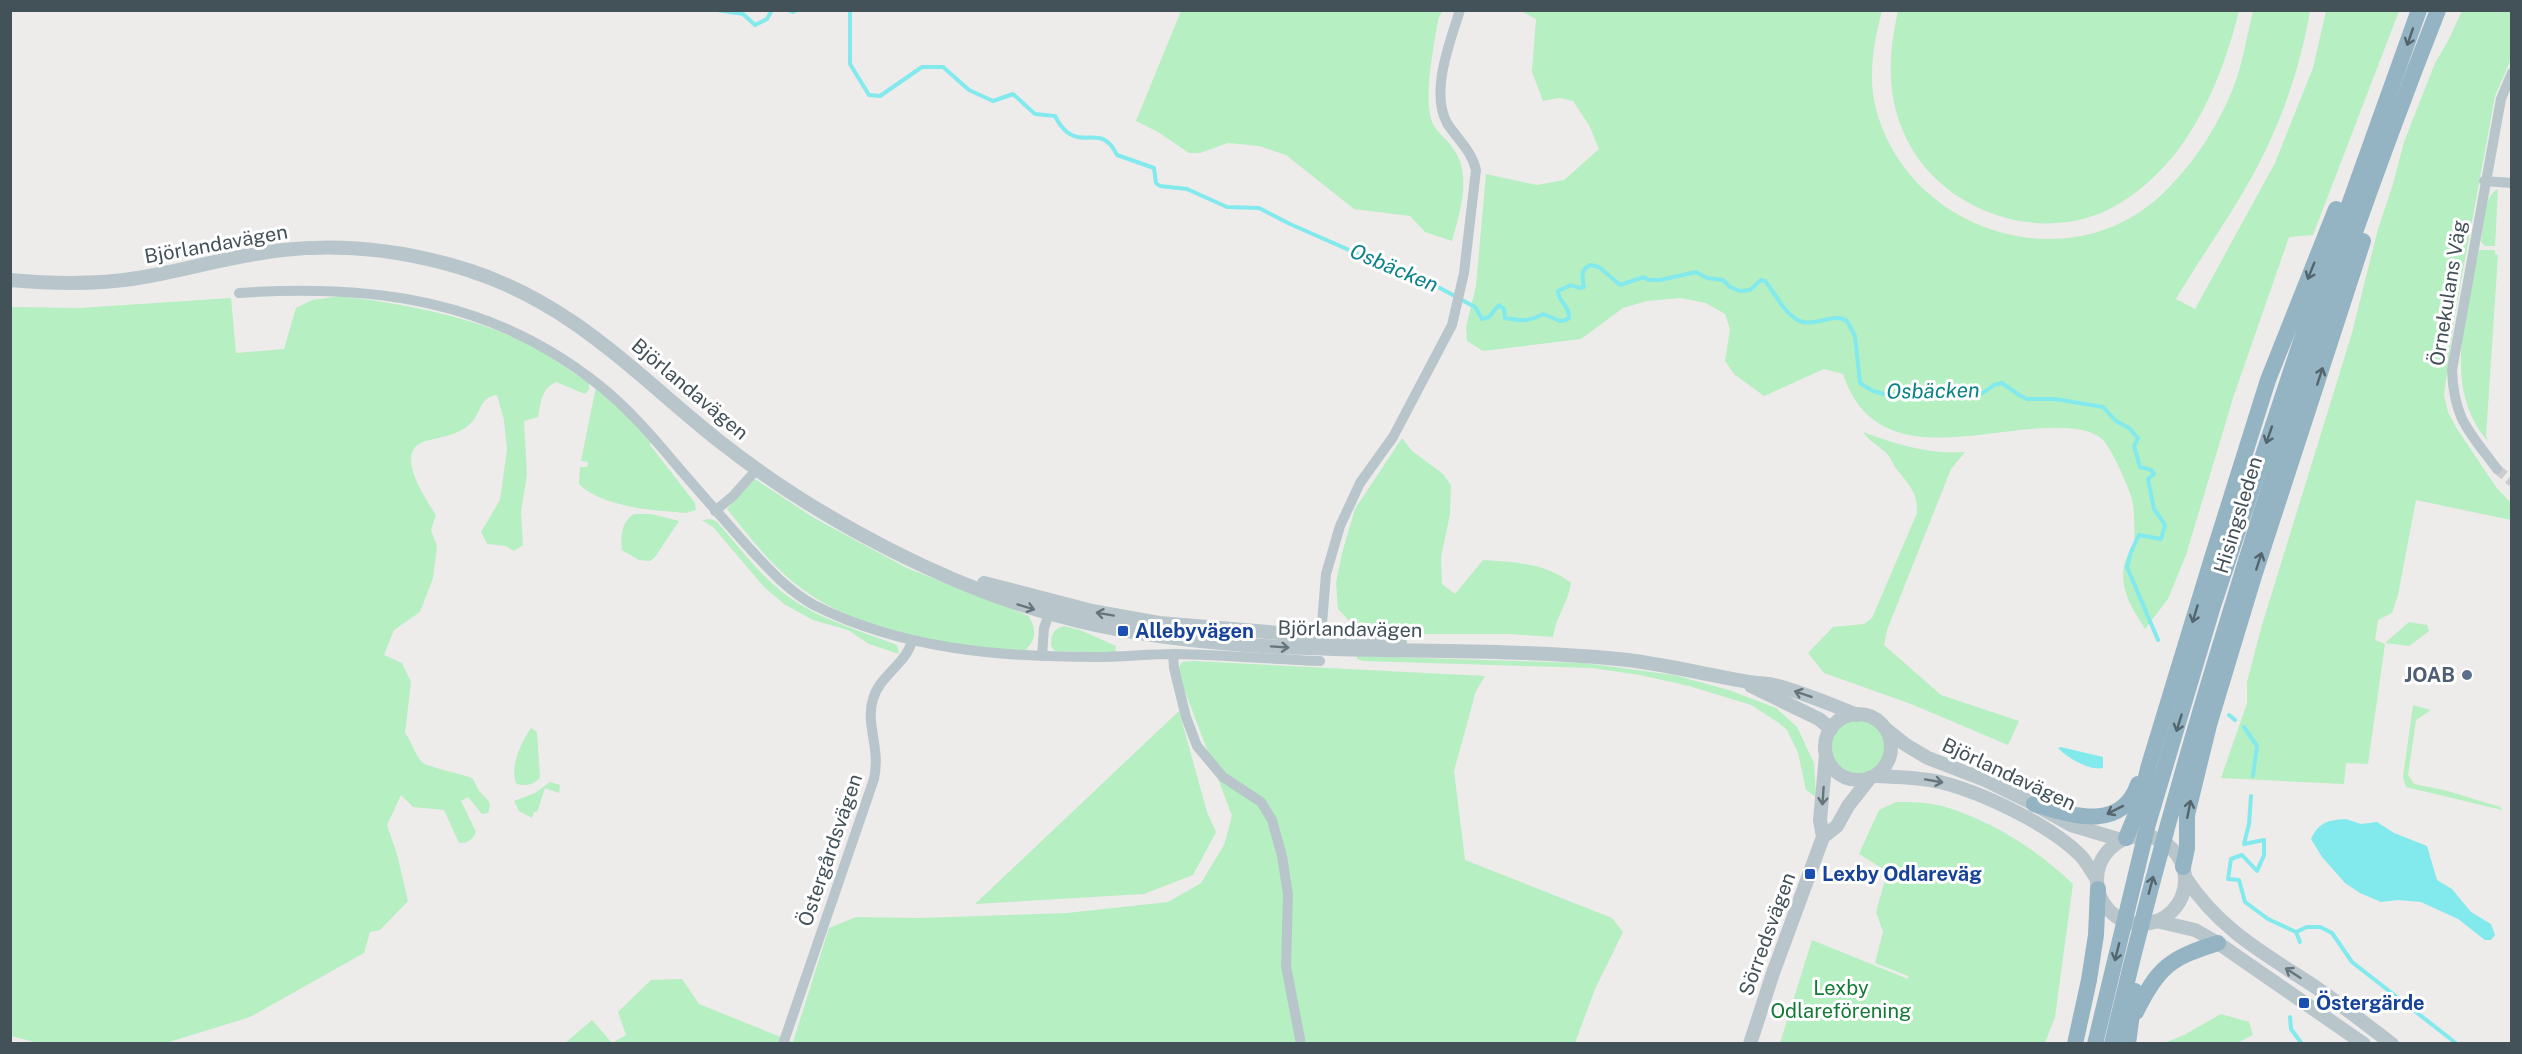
<svg xmlns="http://www.w3.org/2000/svg" width="2522" height="1054" viewBox="0 0 2522 1054" font-family="'Public Sans',sans-serif">
  <style>
    .green { fill: #b6efc2 }
    .water { fill: #82e9ed }
    .lines { fill: none; stroke-linecap: round; stroke-linejoin: round }
    .stream { stroke: #82e9ed; stroke-width: 4 }
    .minor-tunnel { stroke: #ccccce; stroke-width: 10; stroke-dasharray: 10 5; stroke-linecap: butt }
    .minor { stroke: #b8c6cb; stroke-width: 10 }
    .tertiary { stroke: #b8c6cb; stroke-width: 14 }
    .trunk { stroke: #94b4c4; stroke-width: 16 }
    .oneway { stroke: #53666e }
    .oneway2 { stroke: #66757b }
    .transit-dot { fill: #1a4fb4; stroke: #fff; stroke-width: 2 }
    .service-dot { fill: #5c6f8a; stroke: #fff; stroke-width: 2 }
    .labels { text-anchor: middle; stroke-width: 6; stroke-linejoin: round; paint-order: stroke }
    .street-label { font-size: 20px; fill: #435259; stroke: #fff }
    .transit-label { font-size: 20px; font-weight: bold; fill: #164399; stroke: #fff; text-anchor: start }
    .service-label { font-size: 20px; font-weight: bold; fill: #4e5e75; stroke: #fff; text-anchor: end }
    .park-label { font-size: 20px; fill: #147a35; stroke: #fff }
    .water-label { font-size: 21px; font-style: italic; fill: #0a8388; stroke: #fff }
  </style>
  <rect width="100%" height="100%" fill="#eeebeb"/>
  <g class="green">
    <path d="M1181 11H1442L1438 20C1434 46 1423 97 1432 122 1435 131 1447 139 1452 147 1473 174 1460 211 1452 241L1425 232 1410 216 1354 209 1286 155 1259 146 1228 143 1200 153H1189L1158 132 1136 121Z"/>
    <path d="M1521 11H1882C1874 41 1868 74 1875 105 1904 228 2062 283 2158 198 2191 168 2218 127 2234 86 2243 62 2247 35 2253 11H2310C2299 75 2276 138 2242 194 2221 230 2197 263 2176 299L2195 309 2275 163 2313 68 2326 11H2399L2313 235 2289 237 2233 398 2186 555 2168 599 2145 629C2139 618 2129 605 2126 593 2123 586 2122 569 2125 562 2127 555 2132 548 2134 541 2135 530 2134 515 2133 504 2132 493 2110 445 2102 439 2087 427 2067 428 2049 428 1974 430 1874 469 1843 374L1824 369 1764 396 1734 374 1725 361 1730 329 1725 314 1706 303 1680 298 1647 301 1623 308 1581 339 1483 351 1467 341 1466 327 1476 286 1486 174 1537 185 1564 180 1599 149 1589 125 1573 101 1559 98 1543 101 1532 72 1536 19Z"/>
    <path d="M1898 11V10L2239 11C2220 86 2187 164 2117 205 2042 249 1935 210 1903 131 1886 91 1889 52 1898 11Z"/>
    <path d="M2462 11H2511V59L2495 96 2455 314 2444 395 2448 412 2457 429 2496 487 2511 503V520L2416 500 2398 595 2392 613 2378 620 2375 640 2385 644 2368 764 2346 763 2344 784 2221 778 2247 703V682L2262 625 2352 333 2378 229 2393 184 2404 142 2435 63 2448 41Z"/>
    <path d="M2498 189 2495 246H2485L2481 242C2484 227 2483 195 2498 189Z"/>
    <path d="M2479 250H2495V254L2498 255 2486 436 2488 441C2441 388 2467 311 2479 250Z"/>
    <path d="M341 296C409 305 479 317 539 350 556 360 572 372 589 383V390L585 394 556 382C541 389 541 402 538 417L524 421 527 475 521 512 523 545 514 551 506 546 487 544 481 532 500 500 507 450 504 420 497 395C479 397 481 414 470 424 458 435 441 437 426 441 392 450 425 498 436 515L431 530 437 546 433 578 420 612 394 630 384 655 402 663 411 682 405 733C411 740 416 757 422 762 427 767 462 774 472 778 475 782 477 788 480 792 487 800 493 801 488 813L482 814 468 797 461 801 476 832C473 840 467 843 459 843L444 810 413 807 401 795 387 825 397 854 408 901 380 930 370 932 364 953 250 1017 166 1043 42 1044 11 1036 10 307 80 308 231 298 236 353 284 349 296 308 312 300Z"/>
    <path d="M596 387 609 397 651 442 650 445 695 503 696 510 686 513C653 510 604 508 579 484L580 467H587L588 462 581 461Z"/>
    <path d="M1863 432C1896 444 1929 455 1965 452L1951 469 1887 630 1884 645 1941 695 2019 721 2008 745 1911 704 1824 673 1808 653 1833 627 1864 624 1872 618 1917 513C1918 491 1907 483 1895 467 1892 461 1889 455 1884 451 1876 444 1868 440 1863 432Z"/>
    <path d="M1402 438 1412 451 1443 474 1451 485 1450 514 1441 557 1442 584 1455 594 1483 560C1514 562 1545 563 1571 583 1568 603 1556 616 1553 637L1509 634H1380L1353 625 1338 609 1336 583 1342 553 1355 509Z"/>
    <path d="M755 479 814 518 907 568 1029 616C1036 629 1037 640 1025 650 955 648 860 632 802 589 772 567 750 537 727 509Z"/>
    <path d="M634 514H651L679 521 655 557 650 561 639 560 622 550C620 536 622 521 634 514Z"/>
    <path d="M710 519 716 521C738 545 759 575 786 595 818 619 861 631 897 645L899 654 869 644 848 630 813 620 784 604 764 587 714 528 702 520Z"/>
    <path d="M2409 622 2427 625 2429 631 2409 646 2385 643Z"/>
    <path d="M1064 626 1080 630 1116 646 1115 653 1055 651 1051 646C1051 634 1053 629 1064 626Z"/>
    <path d="M1357 656 1584 663 1674 675 1729 690 1776 708 1797 727 1814 763 1816 797 1806 790 1798 753 1787 730 1779 723 1751 705 1689 686 1640 675 1592 668 1363 661 1357 659Z"/>
    <path d="M1193 661 1485 676 1476 691 1454 771 1465 860 1612 918 1623 932 1595 989 1575 1043 564 1044 592 1020 612 1043 626 1035 618 1012 651 980 682 979 699 1004 793 1042 829 928 856 917 918 918 1067 913 1168 902 1201 883 1224 845 1232 816 1177 670 1182 662Z"/>
    <path d="M2413 705 2431 710 2416 720 2408 775 2414 784 2448 791 2500 807 2502 810 2406 787 2403 777Z"/>
    <path d="M1179 711 1207 812 1216 832 1193 875 1144 894 975 904Z"/>
    <circle cx="1858" cy="747" r="27"/>
    <path d="M531 728 537 732 540 777C535 785 526 786 517 784 508 770 522 740 531 728Z"/>
    <path d="M550 782 560 785 559 793 545 788 537 812H534L532 818 519 811 514 801 535 793Z"/>
    <path d="M1896 802C1911 802 1927 802 1942 806 1989 819 2038 850 2073 884L2055 1017 2045 1043H1780L1812 940 1908 979V976L1875 963 1883 932 1876 912 1885 880 1880 867 1859 854 1879 810Z"/>
    <path d="M2221 1014 2249 1022 2253 1035 2237 1043H2164L2184 1035Z"/>
  </g>
  <g class="water">
    <path d="M2061 747 2103 757V768C2090 771 2067 758 2058 748Z"/>
    <path d="M2346 819 2361 824 2377 822 2394 833 2427 846 2437 880 2452 889 2471 912 2491 924 2495 935 2491 940H2485L2458 919 2421 902 2398 900 2381 902 2360 893 2345 883 2322 857 2311 839C2319 822 2328 820 2346 819Z"/>
  </g>
  <g class="lines">
    <g class="stream">
      <path d="M717 10 743 14 755 25 767 19 772 10"/>
      <path d="M788 10 793 12 797 10"/>
      <path d="M850 10V64L869 95 880 96 922 67H943L969 90 993 101 1013 94 1035 114 1055 116C1058 122 1062 128 1067 132 1086 147 1102 124 1117 155L1154 168 1156 183 1160 186 1187 189 1227 207 1259 208 1290 224 1381 264 1403 268 1475 307 1482 319 1489 317 1499 305 1504 309 1505 318C1522 321 1528 322 1543 314L1560 321 1566 320 1569 318C1570 306 1558 302 1558 291L1571 285 1579 288 1584 287C1582 277 1580 269 1591 265L1599 267 1620 285 1644 277 1648 280H1660L1696 272 1707 278 1723 280 1730 287 1740 291 1750 290 1761 280 1765 281C1775 293 1782 310 1796 319 1812 330 1833 311 1847 321L1855 336 1860 383 1873 391 1888 395 1928 390 1947 394 1983 393 1994 385 2002 383 2019 395 2027 399H2055L2103 407 2116 421 2129 428 2138 438 2134 446 2140 467 2151 470 2154 474 2148 479 2154 509 2165 525 2161 539 2139 535 2131 552 2127 567 2158 640"/>
      <path d="M2229 715 2235 720"/>
      <path d="M2244 727 2257 746 2253 776"/>
      <path d="M2251 796 2249 824 2244 844 2264 840V855L2257 871 2242 855 2231 859 2228 879 2239 880 2245 902 2268 919 2296 932 2307 927H2320L2332 933 2352 962 2457 1044"/>
      <path d="M2296 932 2300 942"/>
      <path d="M2290 1017 2291 1029 2302 1044"/>
    </g>
    <path class="minor-tunnel" d="M2497 469 2512 482"/>
    <g class="minor">
      <path d="M2484 181 2512 183"/>
      <path d="M239 293C371 284 492 299 599 385 629 409 654 438 678 467 702 495 726 522 750 549 770 570 788 591 814 605 901 649 999 657 1096 657 1122 657 1149 654 1175 654 1223 655 1272 659 1320 661"/>
      <path d="M2497 469C2469 431 2454 420 2452 370L2501 99 2512 73"/>
      <path d="M715 511 733 496 757 469"/>
      <path d="M1321 636 1326 574 1340 526 1360 483 1393 437 1452 325 1464 273 1476 170C1472 151 1457 139 1447 123 1430 92 1450 42 1460 10"/>
      <path d="M1173 654 1174 668 1186 717 1197 746 1223 777 1261 802 1272 820 1282 856 1288 894 1286 966 1301 1044"/>
      <path d="M1042 656 1044 628 1049 614"/>
      <path d="M783 1044 874 779C881 748 865 724 873 699 880 675 906 664 912 641"/>
    </g>
    <g class="tertiary">
      <path d="M10 280C53 284 96 285 138 278 187 270 234 255 283 250 346 243 408 251 468 270 574 304 636 375 719 441 818 519 955 592 1078 621 1255 663 1439 642 1618 659 1661 663 1702 674 1744 681 1754 683 1764 683 1774 685 1802 692 1830 704 1857 715"/>
      <path d="M984 583 1092 611 1159 623 1400 643"/>
      <path d="M1751 686 1819 719 1831 729"/>
      <circle cx="1858" cy="747" r="33"/>
      <path d="M1887 730 1906 745 1928 758 1985 780 2034 804 2071 825 2121 840"/>
      <path d="M1876 776C1897 777 1919 777 1940 782 1981 792 2051 825 2081 856 2087 863 2092 872 2097 879"/>
      <circle cx="2141" cy="880" r="44"/>
      <path d="M1823 837 1837 826 1848 806 1870 778"/>
      <path d="M2185 877C2219 929 2263 953 2314 986 2340 1004 2366 1024 2392 1044"/>
      <path d="M2156 921 2195 930 2218 943 2364 1044"/>
      <path d="M1750 1044 1773 973 1823 837 1820 820 1826 755"/>
    </g>
    <g class="trunk">
      <path d="M2034 804C2071 815 2121 833 2138 784"/>
      <path d="M2126 838 2138 809 2149 765 2212 558 2268 380 2336 209"/>
      <path d="M2183 867 2187 848V815L2209 725 2254 576 2363 241"/>
      <path d="M2136 1012C2158 967 2170 958 2218 943"/>
      <path d="M2075 1044 2089 980 2096 935 2098 889"/>
      <path d="M2095 1044 2148 824 2213 606 2312 308 2419 10"/>
      <path d="M2112 1044C2146 898 2186 755 2230 613 2292 409 2360 208 2438 10"/>
      <path d="M2128 1044 2135 991"/>
    </g>
  </g>
  <defs><path id="oneway-shaft" d="M-6 0H5M1.5-3L5.5 0L1.5 3" fill="none" stroke-width="1.6" stroke-linecap="round" stroke-linejoin="round" transform="scale(1.5)"/></defs>
  <g class="oneway">
    <use href="#oneway-shaft" transform="translate(2410 37) rotate(109)"/>
    <use href="#oneway-shaft" transform="translate(2311 271) rotate(112)"/>
    <use href="#oneway-shaft" transform="translate(2320 376) rotate(-72)"/>
    <use href="#oneway-shaft" transform="translate(2269 435) rotate(109)"/>
    <use href="#oneway-shaft" transform="translate(2259 561) rotate(-72)"/>
    <use href="#oneway-shaft" transform="translate(2195 614) rotate(107)"/>
    <use href="#oneway-shaft" transform="translate(2179 723) rotate(107)"/>
    <use href="#oneway-shaft" transform="translate(2189 809) rotate(-79)"/>
    <use href="#oneway-shaft" transform="translate(2115 810) rotate(153)"/>
    <use href="#oneway-shaft" transform="translate(2151 885) rotate(-75)"/>
    <use href="#oneway-shaft" transform="translate(2117 952) rotate(104)"/>
  </g>
  <g class="oneway2">
    <use href="#oneway-shaft" transform="translate(1026 607) rotate(17)"/>
    <use href="#oneway-shaft" transform="translate(1105 614) rotate(-170)"/>
    <use href="#oneway-shaft" transform="translate(1280 647) rotate(4)"/>
    <use href="#oneway-shaft" transform="translate(1803 694) rotate(-161)"/>
    <use href="#oneway-shaft" transform="translate(1934 781) rotate(10)"/>
    <use href="#oneway-shaft" transform="translate(1823 796) rotate(94)"/>
    <use href="#oneway-shaft" transform="translate(2293 973) rotate(-147)"/>
  </g>
  <g class="transit-dot">
    <rect x="1117" y="625" width="12" height="12" rx="3"/>
    <rect x="1804" y="868" width="12" height="12" rx="3"/>
    <rect x="2298" y="997" width="12" height="12" rx="3"/>
  </g>
  <circle class="service-dot" cx="2467" cy="675" r="6"/>
  <g class="labels">
    <g class="street-label">
      <text transform="translate(216 244) rotate(-10)" y="7">Björlandavägen</text>
      <text transform="translate(2448 293) rotate(-81)" y="7">Örnekulans Väg</text>
      <text transform="translate(690 389) rotate(40)" y="7">Björlandavägen</text>
      <text transform="translate(2238 515) rotate(-73)" y="7">Hisingsleden</text>
      <text transform="translate(1350 629) rotate(1)" y="7">Björlandavägen</text>
      <text transform="translate(2009 774) rotate(25)" y="7">Björlandavägen</text>
      <text transform="translate(830 850) rotate(-71)" y="7">Östergårdsvägen</text>
      <text transform="translate(1767 934) rotate(-70)" y="7">Sörredsvägen</text>
    </g>
    <g class="transit-label">
      <text x="1135" y="638">Allebyvägen</text>
      <text x="1822" y="881">Lexby Odlareväg</text>
      <text x="2316" y="1010">Östergärde</text>
    </g>
    <g class="service-label">
      <text x="2455" y="682">JOAB</text>
    </g>
    <g class="park-label">
      <text x="1841" y="995">Lexby<tspan x="1841" dy="23">Odlareförening</tspan></text>
    </g>
    <g class="water-label">
      <text transform="translate(1394 268) rotate(23)" y="7">Osbäcken</text>
      <text transform="translate(1933 391) rotate(-1)" y="7">Osbäcken</text>
    </g>
  </g>
  <rect width="2522" height="1054" fill="none" stroke="#435259" stroke-width="24"/>
</svg>
